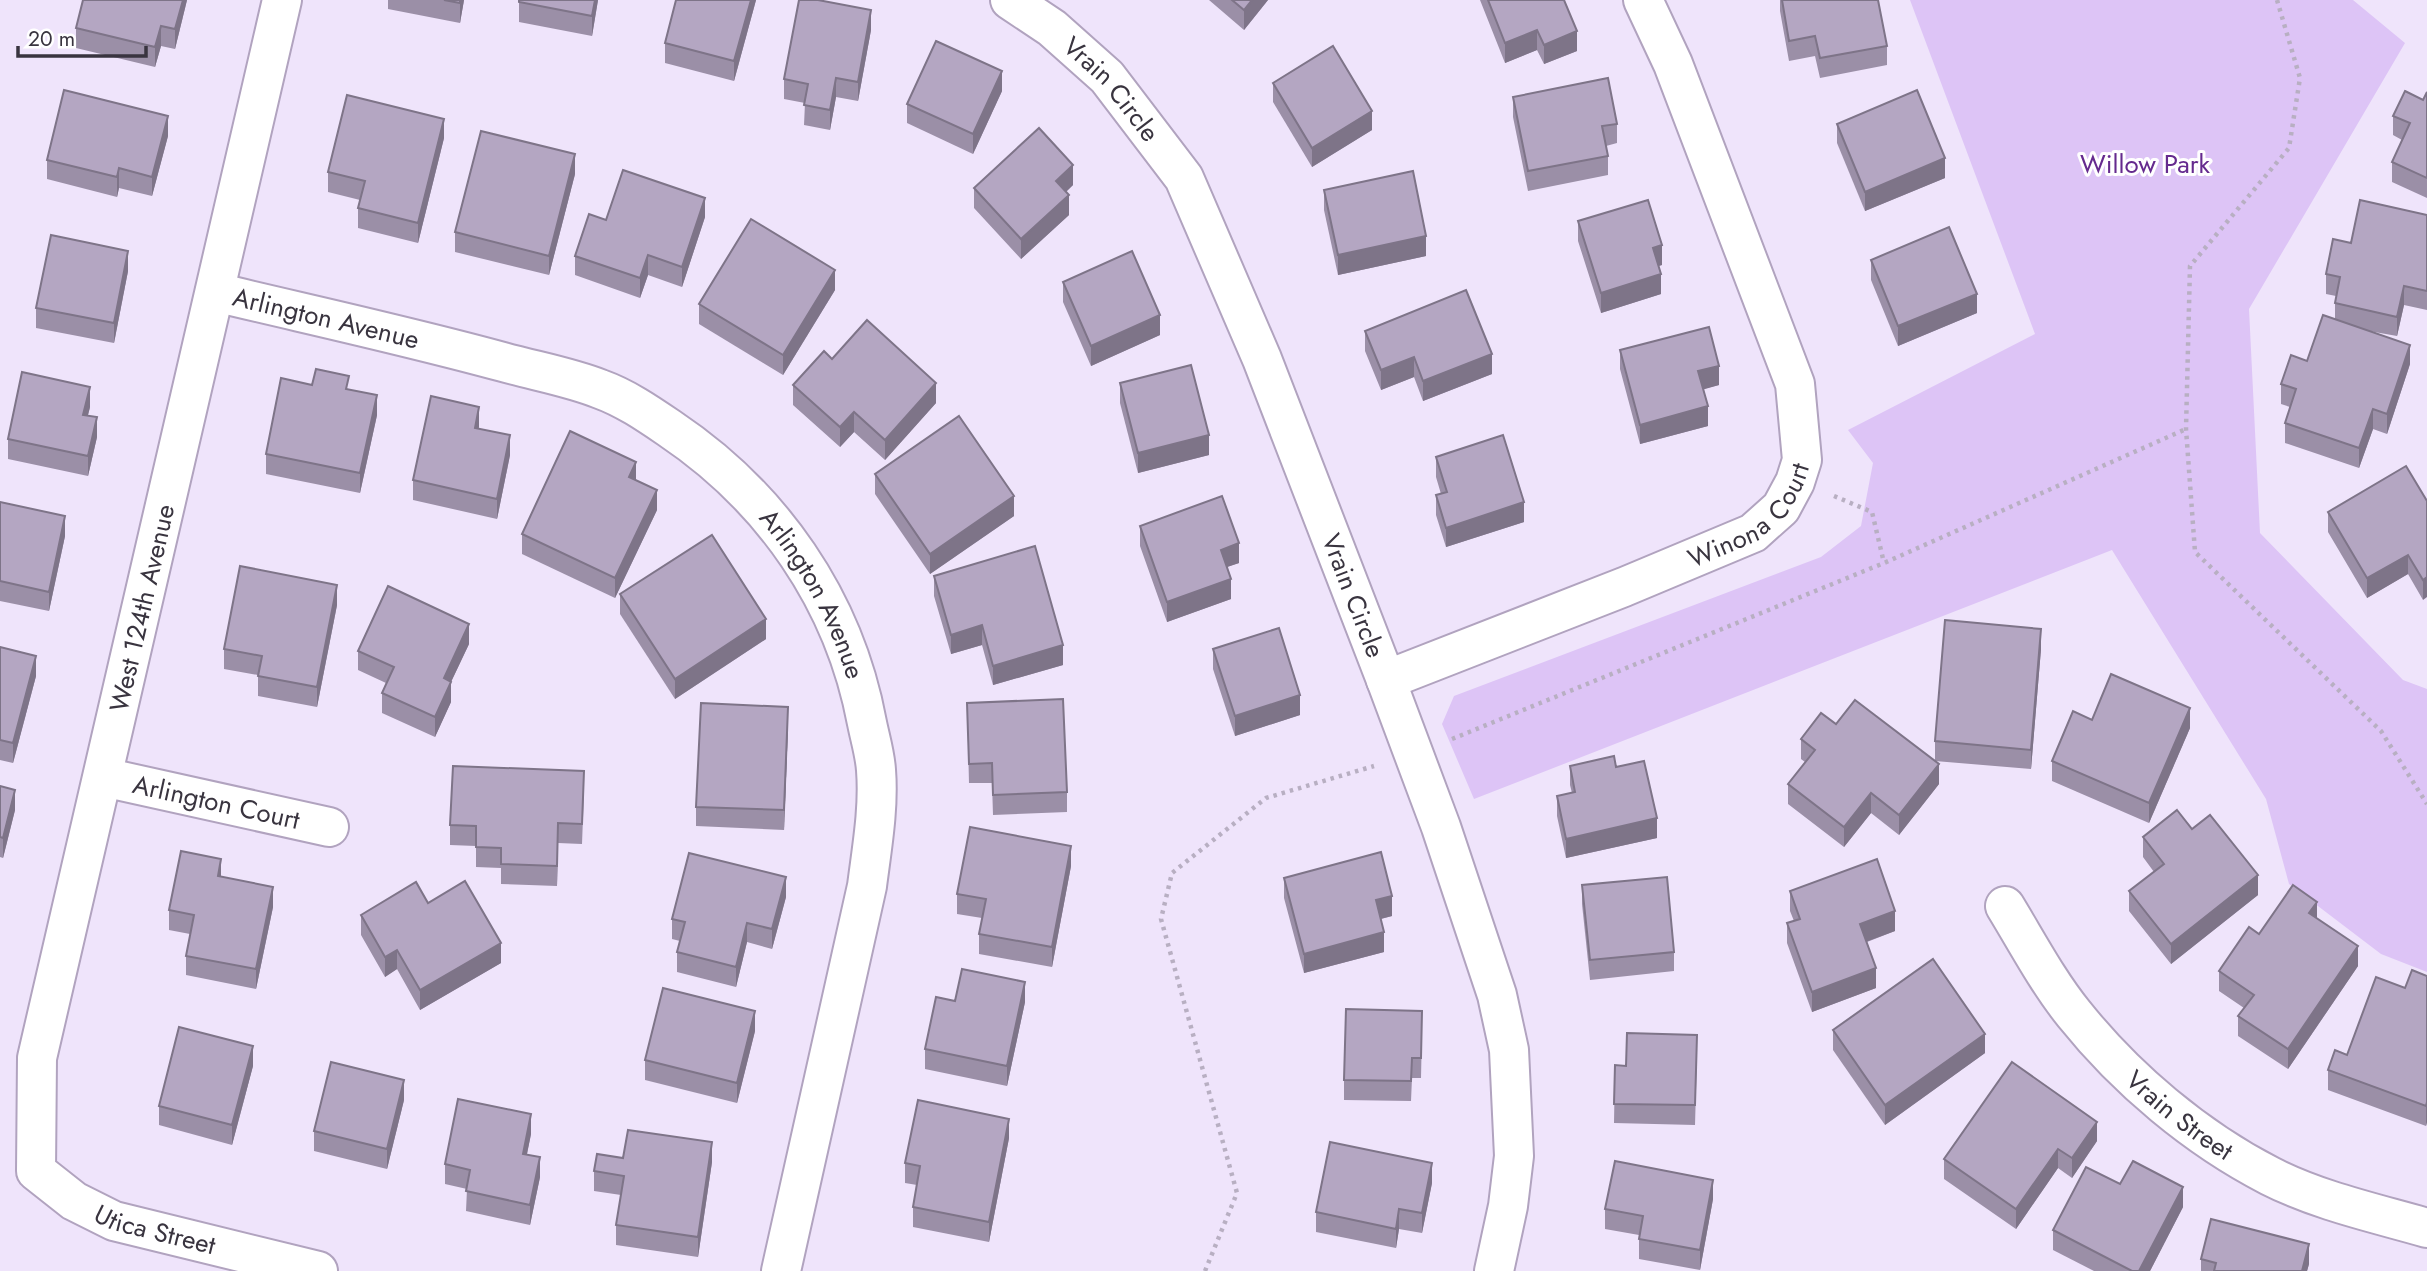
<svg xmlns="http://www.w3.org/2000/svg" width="2427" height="1271" viewBox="0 0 2427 1271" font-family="Jost,sans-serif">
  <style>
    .green { fill: #ddc4f6 }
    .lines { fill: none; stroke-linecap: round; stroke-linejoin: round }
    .minor-casing { stroke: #b1a3bf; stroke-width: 42 }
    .path { stroke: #b8afc2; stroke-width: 4.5; stroke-dasharray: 3.5 5; stroke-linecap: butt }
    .minor { stroke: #fff; stroke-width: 38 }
    .wall { fill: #9b8fa7 }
    .shaded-wall { fill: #7e7488 }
    .building { fill: #b4a6c2; stroke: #7e7488; stroke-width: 2 }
    .labels { text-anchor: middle; stroke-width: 6; stroke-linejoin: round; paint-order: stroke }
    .street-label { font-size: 26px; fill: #39343f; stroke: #fff }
    .park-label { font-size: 26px; fill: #652a8e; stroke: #fff }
  </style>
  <rect width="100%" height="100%" fill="#efe4fb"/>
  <path class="green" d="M1910 0H2353L2405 43 2249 309 2260 533 2403 680 2427 689V972L2381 954 2289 884 2266 799 2112 550 1474 799 1442 724 1454 696 1821 557 1861 526 1873 463 1848 430 2035 334Z"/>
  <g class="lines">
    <g class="minor-casing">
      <g id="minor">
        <path id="s1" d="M282 0 37 1058 36 1171 74 1201 114 1221 318 1271"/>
        <path id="s2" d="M1010 0 1052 28 1107 77 1184 178 1262 359 1386 680 1441 827 1497 995 1509 1050 1514 1156 1508 1206 1494 1271"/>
        <path id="s3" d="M215 292C311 315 408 336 503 362 535 371 570 377 600 389 625 398 647 413 669 428 772 497 844 600 867 723 870 738 875 754 876 770 879 808 872 847 867 886L781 1271"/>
        <path id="s4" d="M1386 680 1624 587 1753 533 1781 508 1795 482 1802 460 1795 384 1673 64 1643 0"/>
        <path id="s5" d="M103 777 329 827"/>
        <path id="s6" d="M2005 906C2027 942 2048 982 2074 1014 2126 1079 2196 1138 2270 1176 2319 1201 2375 1213 2427 1228"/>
      </g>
    </g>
    <g class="path">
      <path d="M2277 0 2300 78 2289 148 2190 266 2186 429 2195 552 2381 731 2427 804"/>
      <path d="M1834 496 1872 512 1884 563"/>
      <path d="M1452 739 1884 563 2186 429"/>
      <path d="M1205 1271 1237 1193 1161 919 1172 873 1266 798 1374 766"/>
    </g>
    <use href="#minor" class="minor"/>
  </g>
  <g class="wall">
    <path d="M187 0 175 49 161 46 155 67 76 48V28Z"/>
    <path d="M388 0H464L460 23 388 9Z"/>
    <path d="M598 0 592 36 519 22V2Z"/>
    <path d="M676 0H756L734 81 665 63V43Z"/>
    <path d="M1209 0H1268L1244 30Z"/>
    <path d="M1480 0H1564L1577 51 1544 64 1537 50 1505 63Z"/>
    <path d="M1780 0H1878L1887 46V65L1820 78 1815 56 1789 61 1780 11Z"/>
    <path d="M871 30 858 101 836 97 830 130 804 125 805 103 784 99V79Z"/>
    <path d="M1273 83 1372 130 1312 167 1273 102Z"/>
    <path d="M1002 91 973 154 907 123V104Z"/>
    <path d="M2427 92V198L2392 182V162L2402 140 2393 135V116L2423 100Z"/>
    <path d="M1513 97 1617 124V143L1606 146 1608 156V175L1528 191 1513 117Z"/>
    <path d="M1837 124 1945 178 1865 211 1837 143Z"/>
    <path d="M168 136 152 196 119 188 117 197 47 179V160Z"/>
    <path d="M444 138 418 243 358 228V208L360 200 328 192V172Z"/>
    <path d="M575 174 549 275 455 252V232Z"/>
    <path d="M1073 185 1066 192 1069 215 1021 259 974 208V188Z"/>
    <path d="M1324 190 1426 256 1338 275 1324 210Z"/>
    <path d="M2427 215V310L2404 305 2397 336 2369 331 2410 364 2387 434 2373 429 2359 468 2285 443V423L2290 407 2281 404V384L2307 361 2335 319V303L2336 296 2326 294V274L2351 243Z"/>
    <path d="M705 217 682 287 648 275 640 298 575 275V256L606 220Z"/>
    <path d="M1578 221 1662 265 1659 266 1661 294 1601 313 1578 241Z"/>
    <path d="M1871 260 1977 313 1898 346 1871 280Z"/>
    <path d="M128 271 114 343 36 328V308Z"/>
    <path d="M1063 282 1160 335 1091 366 1063 302Z"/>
    <path d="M835 290 783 375 699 324V304Z"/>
    <path d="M1365 331 1492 374 1423 401 1414 377 1381 390 1365 351Z"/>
    <path d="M1620 350 1719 385 1703 389 1708 426 1640 444 1620 369Z"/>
    <path d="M832 359 936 403 885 460 854 432 840 447 793 405V385Z"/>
    <path d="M1120 383 1209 455 1138 473 1120 403Z"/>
    <path d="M312 385 349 389 377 415 360 493 266 474V454Z"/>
    <path d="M90 407 88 415 97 437 88 476 8 459V439Z"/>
    <path d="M478 428 510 455 497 519 413 500V480Z"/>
    <path d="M1436 457 1524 522 1446 547 1436 515V495L1441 494 1436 477Z"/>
    <path d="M875 474 1014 516 930 574 875 494Z"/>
    <path d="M2427 501 2423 600 2408 574 2367 598 2328 532V512Z"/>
    <path d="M0 502 65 536 49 611 0 601Z"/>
    <path d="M657 510 615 598 522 554V534Z"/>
    <path d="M1140 526 1239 563 1227 567 1231 599 1167 622 1140 546Z"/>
    <path d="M934 576 1063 665 993 685 982 645 951 654 934 596Z"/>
    <path d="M620 594 766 639 675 699 620 614Z"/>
    <path d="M337 605 317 707 258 696V675L224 669V649Z"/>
    <path d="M469 644 451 682V702L435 737 382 713V693L386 683 358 670V651Z"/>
    <path d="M0 647 36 676 13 763 0 760Z"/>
    <path d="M1213 649 1300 715 1235 736 1213 669Z"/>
    <path d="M2041 649 2031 769 1935 761 1939 784 1899 835 1871 813 1844 847 1788 804V784L1805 762 1801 759V739L1836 724 1935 761V741Z"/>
    <path d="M967 703 1067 792V812L993 815 992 783H969Z"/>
    <path d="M2092 720 2190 728 2149 823 2052 781V761Z"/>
    <path d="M788 727 784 830 696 826V807Z"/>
    <path d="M1570 766 1616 767 1657 838 1566 858 1557 816V796L1572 793 1570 785Z"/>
    <path d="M0 786 15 810 3 858 0 857Z"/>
    <path d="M584 791 582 844 558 843 557 886 501 884V868L476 867V846L450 845V825Z"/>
    <path d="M2192 829 2258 895 2171 964 2129 911V891L2154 872 2143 857V837Z"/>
    <path d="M1071 866 1052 967 979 954V934L982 918 957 914V894Z"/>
    <path d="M221 877 273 907 256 989 186 975V956L190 934 169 930V910Z"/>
    <path d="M1284 878 1392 916 1381 919 1384 952 1304 973 1284 898Z"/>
    <path d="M1582 885 1674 952V971L1590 980 1582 904Z"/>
    <path d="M1790 891 1895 931 1867 942 1876 988 1812 1012 1787 943V923L1794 921 1790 911Z"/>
    <path d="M786 897 772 949 747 942 736 987 677 972V952L680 941 672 939V919Z"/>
    <path d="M428 903 501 963 420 1010 397 969 385 977 361 935V915Z"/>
    <path d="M2317 918 2358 966 2288 1069 2238 1036V1016L2244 1008 2219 991V971L2259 934Z"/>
    <path d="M2427 976V1122L2426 1126 2328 1090V1070L2347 1055 2405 988Z"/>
    <path d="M955 1001 1025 1002 1007 1086 925 1069V1049Z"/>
    <path d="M1833 1030 1985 1053 1885 1125 1833 1050Z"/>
    <path d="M755 1031 737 1103 645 1080V1060Z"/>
    <path d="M1422 1031 1421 1078H1412L1411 1101 1344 1100V1080Z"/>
    <path d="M1697 1055 1695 1125 1614 1123 1615 1065 1626 1066Z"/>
    <path d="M253 1066 232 1145 159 1125V1106Z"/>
    <path d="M404 1100 387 1169 314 1151V1131Z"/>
    <path d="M531 1134 527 1154 540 1177 530 1225 466 1211 467 1189 445 1184V1164Z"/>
    <path d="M1009 1138 989 1242 913 1227V1207L917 1185 905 1183V1163Z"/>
    <path d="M2097 1141 2072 1178 2058 1168 2016 1229 1944 1179V1159Z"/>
    <path d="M712 1162 698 1257 616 1245V1225L621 1195 594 1191V1171Z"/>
    <path d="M1432 1183 1422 1233 1399 1229 1396 1248 1316 1232V1212Z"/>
    <path d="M2120 1184 2183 1207 2150 1271H2094L2053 1250V1230Z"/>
    <path d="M1713 1199 1700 1270 1639 1259V1235L1605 1229V1209Z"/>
    <path d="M2201 1259 2309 1264 2307 1271H2201Z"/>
  </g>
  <g class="shaded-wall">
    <path d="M183 0H187L175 49V29Z"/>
    <path d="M460 0H464L460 23Z"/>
    <path d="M595 0H598L592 36V16Z"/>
    <path d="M751 0H756L734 81V61Z"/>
    <path d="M1252 0H1268L1244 30V10Z"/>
    <path d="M871 10V30L858 101V82Z"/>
    <path d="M161 26V46L155 67V47Z"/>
    <path d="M1537 30V50L1505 63V43Z"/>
    <path d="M1577 31V51L1544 64V45Z"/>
    <path d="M1002 71V91L973 154V134Z"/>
    <path d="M836 78V97L830 130V110Z"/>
    <path d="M1372 111V130L1312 167V148Z"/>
    <path d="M168 116V136L152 196V177Z"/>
    <path d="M444 119V138L418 243V223Z"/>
    <path d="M575 154V174L549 275V256Z"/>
    <path d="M1945 158V178L1865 211V192Z"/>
    <path d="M1073 165V185L1056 201V181Z"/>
    <path d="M119 168V188L117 197V177Z"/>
    <path d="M1069 195V215L1021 259V239Z"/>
    <path d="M705 198V217L682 287V267Z"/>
    <path d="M1426 236V256L1338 275V255Z"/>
    <path d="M1662 245V265L1653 267V248Z"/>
    <path d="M128 251V271L114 343V323Z"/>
    <path d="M648 255V275L640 298V278Z"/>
    <path d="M835 270V290L783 375V355Z"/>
    <path d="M1661 274V294L1601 313V293Z"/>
    <path d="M2404 286V305L2397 336V317Z"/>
    <path d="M1977 294V313L1898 346V326Z"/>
    <path d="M1160 315V335L1091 366V346Z"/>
    <path d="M2410 345V364L2387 434V414Z"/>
    <path d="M1492 354V374L1423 401V381Z"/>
    <path d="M1414 357V377L1381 390V370Z"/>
    <path d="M1719 366V385L1698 391V371Z"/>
    <path d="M936 383V403L885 460V440Z"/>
    <path d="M90 387V407L83 434V415Z"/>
    <path d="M377 395V415L360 493V473Z"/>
    <path d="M1708 406V426L1640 444V425Z"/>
    <path d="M479 407V427L475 447V428Z"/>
    <path d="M2373 409V429L2359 468V448Z"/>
    <path d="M854 412V432L840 447V427Z"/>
    <path d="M97 417V437L88 476V456Z"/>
    <path d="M510 435V455L497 519V499Z"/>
    <path d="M1209 435V455L1138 473V453Z"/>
    <path d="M636 462V482L629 477Z"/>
    <path d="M657 490V510L615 598V578Z"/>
    <path d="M1014 496V516L930 574V554Z"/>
    <path d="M1524 502V522L1446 547V528Z"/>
    <path d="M65 516V536L49 611V592Z"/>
    <path d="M1239 543V563L1221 569V550Z"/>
    <path d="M2408 555V574L2367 598V578Z"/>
    <path d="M2427 577V597L2423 600V580Z"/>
    <path d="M1231 579V599L1167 622V602Z"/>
    <path d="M337 585V605L317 707V687Z"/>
    <path d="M766 619V639L675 699V679Z"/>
    <path d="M469 624V644L451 682V702L435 737V717L444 678Z"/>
    <path d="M982 625V645L951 654V635Z"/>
    <path d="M2041 629V649L2031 769V750Z"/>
    <path d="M1063 645V665L993 685V666Z"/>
    <path d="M36 656V676L13 763V743Z"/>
    <path d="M1300 695V715L1235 736V716Z"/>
    <path d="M788 707V727L784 830V810Z"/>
    <path d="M2190 708V728L2149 823V803Z"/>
    <path d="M1939 764V784L1899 835V815Z"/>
    <path d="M15 790V810L3 858V838Z"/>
    <path d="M1871 793V813L1844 847V827Z"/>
    <path d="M1657 818V838L1566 858V839Z"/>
    <path d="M558 823V843L557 886V866Z"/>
    <path d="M1071 846V866L1052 967V947Z"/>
    <path d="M221 859V879L218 876Z"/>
    <path d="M2258 875V895L2171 964V944Z"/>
    <path d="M786 877V897L772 949V929Z"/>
    <path d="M273 887V907L256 989V969Z"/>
    <path d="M1392 896V916L1376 920V900Z"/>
    <path d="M2317 902V922L2309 913Z"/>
    <path d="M1895 911V931L1860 944V924Z"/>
    <path d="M747 923V942L736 987V967Z"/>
    <path d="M1384 932V952L1304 973V954Z"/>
    <path d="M501 943V963L420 1010V990Z"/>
    <path d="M2358 946V966L2288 1069V1049Z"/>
    <path d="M397 950V969L385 977V957Z"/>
    <path d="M1876 968V988L1812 1012V992Z"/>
    <path d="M1025 982V1002L1007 1086V1066Z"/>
    <path d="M755 1011V1031L737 1103V1083Z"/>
    <path d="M1985 1034V1053L1885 1125V1105Z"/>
    <path d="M253 1046V1066L232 1145V1125Z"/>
    <path d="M404 1080V1100L387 1169V1149Z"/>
    <path d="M2427 1102V1122L2426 1126V1106Z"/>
    <path d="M531 1114V1134L523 1173V1154Z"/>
    <path d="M1009 1119V1138L989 1242V1222Z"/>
    <path d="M2097 1122V1141L2072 1178V1158Z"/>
    <path d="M712 1142V1162L698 1257V1237Z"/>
    <path d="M2058 1149V1168L2016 1229V1209Z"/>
    <path d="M540 1157V1177L530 1225V1205Z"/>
    <path d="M1432 1163V1183L1422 1233V1213Z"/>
    <path d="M1713 1180V1199L1700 1270V1250Z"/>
    <path d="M2183 1187V1207L2150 1271H2139Z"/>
    <path d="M1399 1209V1229L1396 1248V1229Z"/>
    <path d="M2309 1244V1264L2307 1271H2302Z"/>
  </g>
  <g class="building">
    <path d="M83 0H183L175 29 161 26 155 47 76 28Z"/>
    <path d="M444 0H460V3Z"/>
    <path d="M519 0H595L592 16 519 2Z"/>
    <path d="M676 0H751L734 61 665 43Z"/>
    <path d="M799 0H818L871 10 858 82 836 78 830 110 804 105 808 84 784 79Z"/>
    <path d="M1232 0H1252L1244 10Z"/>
    <path d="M1488 0H1564L1577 31 1544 45 1537 30 1505 43Z"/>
    <path d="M1782 0H1878L1887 46 1820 58 1815 36 1789 41Z"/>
    <path d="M936 41 1002 71 973 134 907 104Z"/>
    <path d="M1333 46 1372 111 1312 148 1273 83Z"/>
    <path d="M1608 78 1617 124 1602 126 1608 156 1528 171 1513 97Z"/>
    <path d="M64 90 168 116 152 177 119 168 117 177 47 160Z"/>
    <path d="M1917 90 1945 158 1865 192 1837 124Z"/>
    <path d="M2405 91 2423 100 2427 92V178L2392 162 2410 123 2393 116Z"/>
    <path d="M347 95 444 119 418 223 358 208 365 181 328 172Z"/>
    <path d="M1039 128 1073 165 1056 181 1069 195 1021 239 974 188Z"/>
    <path d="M481 131 575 154 549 256 455 232Z"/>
    <path d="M623 170 705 198 682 267 648 255 640 278 575 256 589 214 606 220Z"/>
    <path d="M1413 171 1426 236 1338 255 1324 190Z"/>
    <path d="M1648 200 1662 245 1653 248 1661 274 1601 293 1578 221Z"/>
    <path d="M2360 200 2427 215V291L2404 286 2397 317 2335 303 2340 277 2326 274 2333 239 2351 243Z"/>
    <path d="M751 219 835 270 783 355 699 304Z"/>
    <path d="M1949 227 1977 294 1898 326 1871 260Z"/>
    <path d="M51 235 128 251 114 323 36 308Z"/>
    <path d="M1132 251 1160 315 1091 346 1063 282Z"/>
    <path d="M1466 290 1492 354 1423 381 1414 357 1381 370 1365 331Z"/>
    <path d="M2323 315 2410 345 2387 414 2373 409 2359 448 2285 423 2296 389 2281 384 2291 355 2307 361Z"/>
    <path d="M867 320 936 383 885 440 854 412 840 427 793 385 824 351 832 359Z"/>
    <path d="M1709 327 1719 366 1698 371 1708 406 1640 425 1620 350Z"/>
    <path d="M1191 365 1209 435 1138 453 1120 383Z"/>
    <path d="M316 369 349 376 346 389 377 395 360 473 266 454 281 378 312 385Z"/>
    <path d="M22 372 90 387 83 415 97 417 88 456 8 439Z"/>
    <path d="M431 396 479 407 475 428 510 435 497 499 413 480Z"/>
    <path d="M959 416 1014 496 930 554 875 474Z"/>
    <path d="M570 431 636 462 629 477 657 490 615 578 522 534Z"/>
    <path d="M1503 435 1524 502 1446 528 1436 495 1447 492 1436 457Z"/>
    <path d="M2406 466 2427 501V577L2423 580 2408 555 2367 578 2328 512Z"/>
    <path d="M1222 496 1239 543 1221 550 1231 579 1167 602 1140 526Z"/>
    <path d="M0 502 65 516 49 592 0 581Z"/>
    <path d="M712 535 766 619 675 679 620 594Z"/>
    <path d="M1035 546 1063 645 993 666 982 625 951 635 934 576Z"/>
    <path d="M240 566 337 585 317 687 258 676 262 656 224 649Z"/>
    <path d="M388 586 469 624 444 678 451 682 435 717 382 693 394 667 358 651Z"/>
    <path d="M1945 620 2041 629 2031 750 1935 741Z"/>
    <path d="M1279 628 1300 695 1235 716 1213 649Z"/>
    <path d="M0 647 36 656 13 743 0 740Z"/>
    <path d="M2111 674 2190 708 2149 803 2052 761 2073 711 2092 720Z"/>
    <path d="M1063 699 1067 792 993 795 992 763 969 764 967 703Z"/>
    <path d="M1855 700 1939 764 1899 815 1871 793 1844 827 1788 784 1815 750 1801 739 1821 713 1836 724Z"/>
    <path d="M701 703 788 707 784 810 696 807Z"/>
    <path d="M1614 756 1616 767 1644 761 1657 818 1566 839 1557 796 1575 792 1570 766Z"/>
    <path d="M453 766 584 771 582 824 558 823 557 866 501 864V848L476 847V826L450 825Z"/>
    <path d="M0 786 15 790 3 838 0 837Z"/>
    <path d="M2177 810 2192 829 2210 815 2258 875 2171 944 2129 891 2164 864 2143 837Z"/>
    <path d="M970 827 1071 846 1052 947 979 934 986 899 957 894Z"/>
    <path d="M181 851 221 859 218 876 273 887 256 969 186 956 194 915 169 910Z"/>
    <path d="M1381 852 1392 896 1376 900 1384 932 1304 954 1284 878Z"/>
    <path d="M689 853 786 877 772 929 747 923 736 967 677 952 685 922 672 919Z"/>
    <path d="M1877 859 1895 911 1860 924 1876 968 1812 992 1787 923 1800 919 1790 891Z"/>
    <path d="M1667 877 1674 952 1590 960 1582 885Z"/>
    <path d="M465 881 501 943 420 990 397 950 385 957 361 915 416 882 428 903Z"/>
    <path d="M2293 885 2317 902 2309 913 2358 946 2288 1049 2238 1016 2254 995 2219 971 2249 927 2259 934Z"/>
    <path d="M1933 959 1985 1034 1885 1105 1833 1030Z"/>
    <path d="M962 969 1025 982 1007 1066 925 1049 936 997 955 1001Z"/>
    <path d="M2412 970 2427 976V1102L2426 1106 2328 1070 2335 1050 2347 1055 2376 977 2405 988Z"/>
    <path d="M663 988 755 1011 737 1083 645 1060Z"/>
    <path d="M1346 1009 1422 1011 1421 1058H1412L1411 1081 1344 1080Z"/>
    <path d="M179 1027 253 1046 232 1125 159 1106Z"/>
    <path d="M1627 1033 1697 1035 1695 1105 1614 1104 1615 1065 1626 1066Z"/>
    <path d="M331 1062 404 1080 387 1149 314 1131Z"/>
    <path d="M2012 1062 2097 1122 2072 1158 2058 1149 2016 1209 1944 1159Z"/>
    <path d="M458 1099 531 1114 523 1154 540 1157 530 1205 466 1191 470 1170 445 1164Z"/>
    <path d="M918 1100 1009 1119 989 1222 913 1207 920 1166 905 1163Z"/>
    <path d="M628 1130 712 1142 698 1237 616 1225 624 1176 594 1171 597 1154 623 1158Z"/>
    <path d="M1330 1142 1432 1163 1422 1213 1399 1209 1396 1229 1316 1212Z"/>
    <path d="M1615 1161 1713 1180 1700 1250 1639 1239 1643 1216 1605 1209Z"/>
    <path d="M2133 1161 2183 1187 2139 1271H2132L2053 1230 2086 1167 2120 1184Z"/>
    <path d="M2211 1219 2309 1244 2302 1271H2214L2216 1263 2201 1259Z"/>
  </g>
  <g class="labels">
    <g class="street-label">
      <text dy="9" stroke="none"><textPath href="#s2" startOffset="136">Vrain Circle</textPath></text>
      <text dy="9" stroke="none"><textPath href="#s3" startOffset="114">Arlington Avenue</textPath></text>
      <text dy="9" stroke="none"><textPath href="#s4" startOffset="404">Winona Court</textPath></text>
      <text dy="9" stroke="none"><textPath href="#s3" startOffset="700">Arlington Avenue</textPath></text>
      <text dy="9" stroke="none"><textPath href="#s2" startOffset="702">Vrain Circle</textPath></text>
      <text transform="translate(142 608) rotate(-77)" y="9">West 124th Avenue</text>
      <text dy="9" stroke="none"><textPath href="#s5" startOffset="116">Arlington Court</textPath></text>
      <text dy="9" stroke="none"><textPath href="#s6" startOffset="275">Vrain Street</textPath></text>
      <text dy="9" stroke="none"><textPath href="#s1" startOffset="1334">Utica Street</textPath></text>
    </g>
    <g class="park-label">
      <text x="2145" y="173">Willow Park</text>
    </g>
  </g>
  <path d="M18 46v10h128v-10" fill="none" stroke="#39343f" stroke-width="3.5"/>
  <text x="28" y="46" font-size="21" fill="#39343f" stroke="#ffffff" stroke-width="5" paint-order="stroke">20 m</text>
</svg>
